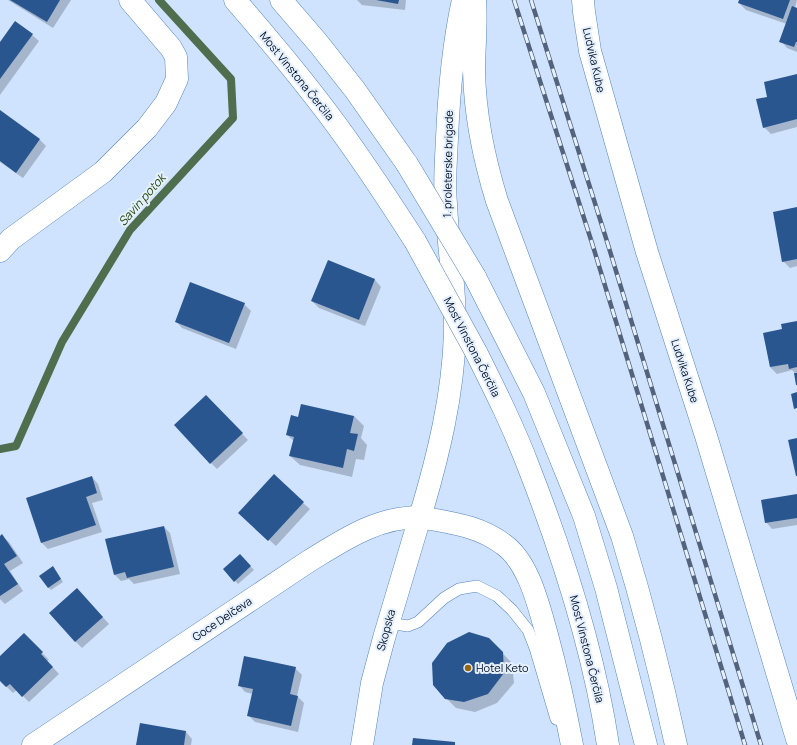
<svg xmlns="http://www.w3.org/2000/svg" width="797" height="745" viewBox="0 0 797 745" font-family="Manrope,sans-serif">
  <style>
    .shadow { fill: #0003 }
    .lines { fill: none; stroke-linecap: round; stroke-linejoin: round }
    .stream { stroke: #4e6e4d; stroke-width: 8 }
    .building { fill: #2a5690 }
    .service-casing { stroke: #5684c2; stroke-width: 12 }
    .minor-casing { stroke: #5684c2; stroke-width: 23 }
    .tertiary-casing { stroke: #5684c2; stroke-width: 23 }
    .secondary-casing { stroke: #5684c2; stroke-width: 23 }
    .primary-casing { stroke: #5684c2; stroke-width: 23 }
    .service { stroke: #fff; stroke-width: 11 }
    .minor { stroke: #fff; stroke-width: 22 }
    .tertiary { stroke: #fff; stroke-width: 22 }
    .secondary { stroke: #fff; stroke-width: 22 }
    .primary { stroke: #fff; stroke-width: 22 }
    .rail-casing { stroke: #53637b; stroke-width: 4.5 }
    .rail { stroke: #e5f0fd; stroke-width: 3; stroke-dasharray: 9; stroke-linecap: butt }
    .primary-bridge-casing { stroke: #5684c2; stroke-width: 23; stroke-linecap: butt }
    .primary-bridge { stroke: #fff; stroke-width: 22 }
    .poi-dot { fill: #946613; stroke: #e5f0fd; stroke-width: 1.5 }
    .labels { text-anchor: middle; stroke-width: 4; stroke-linejoin: round; paint-order: stroke }
    .street-label { font-size: 11px; fill: #000d24; stroke: #e5f0fd }
    .poi-label { font-size: 11px; fill: #000d24; stroke: #e5f0fd; text-anchor: start }
    .water-label { font-size: 12px; font-style: italic; fill: #23480a; stroke: #e5f0fd }
  </style>
  <rect width="100%" height="100%" fill="#cfe3fe"/>
  <g class="shadow">
    <path d="M8 0H71L53 28Z"/>
    <path d="M357 0H406L405 10 362 5Z"/>
    <path d="M740 0H797L795 8 797 9V52L787 48 781 41 787 24 746 10 739 3Z"/>
    <path d="M32 35 39 41 0 95V44Z"/>
    <path d="M797 75V127L771 134 764 127 769 97Z"/>
    <path d="M0 111 40 140 46 146 23 178 0 162Z"/>
    <path d="M797 208V266L790 268 783 261Z"/>
    <path d="M328 262 375 280 381 287 365 326 319 308 312 301Z"/>
    <path d="M244 304 251 311 236 349 182 328 176 321Z"/>
    <path d="M797 322V384L795 373 792 370 777 374 770 367 764 334 783 330Z"/>
    <path d="M206 396 248 440 217 469 211 463Z"/>
    <path d="M354 416 364 426 361 438 367 445 364 460 356 459 352 477 300 465 290 456 294 441 287 435 299 418Z"/>
    <path d="M92 477 98 484 103 500 92 503 102 532 48 549 42 543 27 499Z"/>
    <path d="M797 496V525L772 529 766 522Z"/>
    <path d="M303 503 310 509 276 546 246 519Z"/>
    <path d="M164 527 170 533 180 574 134 584 129 579 121 581 115 575Z"/>
    <path d="M2 536 9 542 23 563 10 571 23 591 5 604 0 599V537Z"/>
    <path d="M240 555 254 570 238 584 224 569Z"/>
    <path d="M56 571 63 582 51 590 48 587Z"/>
    <path d="M77 589 109 624 82 648 75 641Z"/>
    <path d="M24 634 49 660 47 661 59 674 29 702 17 690 13 693 0 680V657Z"/>
    <path d="M489 639 512 663 514 683 497 703 475 712 456 708 446 698Z"/>
    <path d="M295 668 302 675 297 696 304 703 298 732 255 722 248 715 253 694 245 692 239 685Z"/>
    <path d="M186 732 192 739 191 745H137Z"/>
  </g>
  <g class="lines">
    <path class="stream" d="M0 449 16 446 62 342 130 230 233 118 231 79 159 0"/>
  </g>
  <g class="building">
    <path d="M10 0H60L47 22Z"/>
    <path d="M376 0H399L398 4Z"/>
    <path d="M739 0H790L783 19 738 3Z"/>
    <path d="M792 6 797 8V42H796L794 47 779 42Z"/>
    <path d="M15 21 33 34 0 79V42Z"/>
    <path d="M797 74V119L763 128 756 99 767 97 764 82Z"/>
    <path d="M0 110 40 139 16 173 0 161Z"/>
    <path d="M797 207V259L782 262 773 212Z"/>
    <path d="M328 260 375 279 359 320 311 301Z"/>
    <path d="M190 282 245 303 229 343 175 322Z"/>
    <path d="M797 321V367L789 369 788 364 770 367 763 333 782 329 781 324Z"/>
    <path d="M794 373H797V385H796Z"/>
    <path d="M797 392V408L794 409 791 394Z"/>
    <path d="M206 395 243 433 210 464 174 425Z"/>
    <path d="M301 404 354 416 350 433 358 434 354 451 347 449 343 468 289 456 294 437 286 435 291 415 298 417Z"/>
    <path d="M797 438V476H796L788 440Z"/>
    <path d="M274 474 304 502 268 541 238 513Z"/>
    <path d="M92 476 97 493 86 497 96 525 41 543 26 498Z"/>
    <path d="M797 494V518L765 523 761 500Z"/>
    <path d="M164 526 174 567 127 578 125 572 114 575 105 539Z"/>
    <path d="M2 534 17 556 4 564 18 584 0 596V536Z"/>
    <path d="M240 554 251 566 234 582 223 569Z"/>
    <path d="M53 566 61 579 48 588 39 576Z"/>
    <path d="M77 588 103 617 75 642 49 613Z"/>
    <path d="M469 632 489 638 503 652 504 673 488 694 464 702 445 699 433 685 432 663 447 643Z"/>
    <path d="M24 633 43 652 41 654 53 667 22 697 10 684 6 687 0 681V656Z"/>
    <path d="M244 656 296 667 290 694 298 696 291 726 247 716 253 689 238 686Z"/>
    <path d="M140 723 186 731 184 745H136Z"/>
    <path d="M413 738 455 742V745H412Z"/>
  </g>
  <g class="lines">
    <g class="service-casing">
      <path id="service" d="M388 623 408 626 418 622 444 598 459 589 477 586 497 596 512 610 528 630 535 648 556 719 566 721"/>
    </g>
    <g class="minor-casing">
      <g id="minor">
        <path d="M583 0 584 12 590 51 647 252 706 436 797 739"/>
        <path d="M0 251 11 239 103 172 147 128 166 103 177 79 176 57 171 48 130 0"/>
        <path d="M33 745 309 561C345 539 377 517 420 517"/>
      </g>
    </g>
    <g class="tertiary-casing">
      <path id="tertiary" d="M362 745 372 683 384 638 420 517"/>
    </g>
    <g class="secondary-casing">
      <path id="secondary" d="M420 517C438 457 453 396 455 333 456 290 448 247 446 204 444 182 446 160 447 138 449 91 453 45 463 0"/>
    </g>
    <g class="primary-casing">
      <g id="primary">
        <path d="M235 0C267 37 300 76 329 115 360 156 388 199 415 241"/>
        <path d="M281 0 318 43 355 90 407 164"/>
        <path d="M475 0C477 24 474 47 474 71 475 116 484 159 497 201L622 536C643 605 661 675 676 745"/>
        <path d="M475 277 534 393 584 516 606 588 646 745"/>
        <path d="M476 352C495 390 514 428 529 468 563 555 594 652 608 745"/>
        <path d="M420 517C450 523 477 525 503 544 529 562 539 607 547 635 557 672 565 708 572 745"/>
      </g>
    </g>
    <use href="#service" class="service"/>
    <use href="#minor" class="minor"/>
    <use href="#tertiary" class="tertiary"/>
    <use href="#secondary" class="secondary"/>
    <use href="#primary" class="primary"/>
    <g class="rail-casing">
      <g id="rail">
        <path d="M514 0 592 243 745 745"/>
        <path d="M531 0 605 235 761 745"/>
      </g>
    </g>
    <use href="#rail" class="rail"/>
    <g class="primary-bridge-casing">
      <g id="primary-bridge">
        <path d="M407 164 475 277"/>
        <path d="M415 241 476 352"/>
      </g>
    </g>
    <use href="#primary-bridge" class="primary-bridge"/>
  </g>
  <circle class="poi-dot" cx="468" cy="668" r="4"/>
  <g class="labels">
    <g class="street-label">
      <text transform="translate(594 60) rotate(77)" y="4">Ludvika Kube</text>
      <text transform="translate(297 76) rotate(51)" y="4">Most Vinstona Čerčila</text>
      <text transform="translate(448 164) rotate(-89)" y="4">1. proleterske brigade</text>
      <text transform="translate(472 347) rotate(63)" y="4">Most Vinstona Čerčila</text>
      <text transform="translate(685 371) rotate(72)" y="4">Ludvika Kube</text>
      <text transform="translate(222 619) rotate(-34)" y="4">Goce Delčeva</text>
      <text transform="translate(386 630) rotate(-75)" y="4">Skopska</text>
      <text transform="translate(587 649) rotate(76)" y="4">Most Vinstona Čerčila</text>
    </g>
    <g class="poi-label">
      <text x="476" y="672">Hotel Keto</text>
    </g>
    <g class="water-label">
      <text transform="translate(142 200) rotate(-49)" y="4">Savin potok</text>
    </g>
  </g>
</svg>
